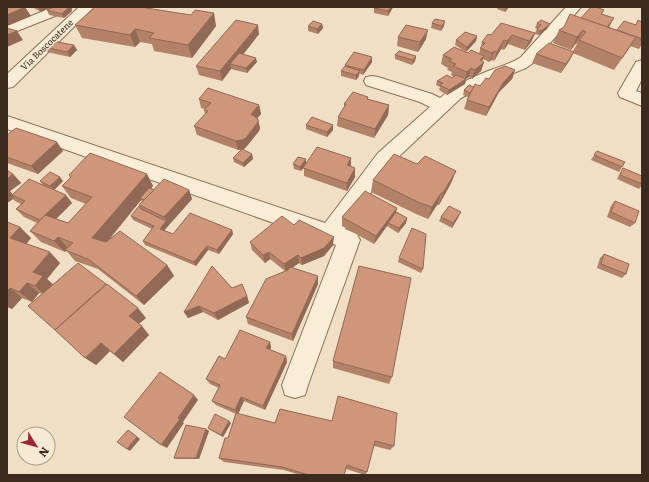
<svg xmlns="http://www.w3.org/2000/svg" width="649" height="482" viewBox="0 0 649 482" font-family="Literata,serif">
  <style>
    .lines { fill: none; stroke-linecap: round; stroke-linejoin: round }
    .minor-casing { stroke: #8c705a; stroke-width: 2 }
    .minor { fill: #faedd8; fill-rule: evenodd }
    .wall { fill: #b38168 }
    .shaded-wall { fill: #926955 }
    .building { fill: #d09679; stroke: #926955 }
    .labels { text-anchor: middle; stroke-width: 3; stroke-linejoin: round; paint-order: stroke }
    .far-street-label { font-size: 9px; fill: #3b2a1e; stroke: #f7ead4 }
  </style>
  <rect width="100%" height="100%" fill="#f0dfc4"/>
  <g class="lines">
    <g class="minor-casing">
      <g id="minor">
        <path d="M53 7H72L70 10 7 35V26Z"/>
        <path d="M79 7H94L13 87 7 88V74Z"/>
        <path d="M566 7H581L533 63 526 68 491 82 461 98 392 163 345 229 357 234 360 240 308 385 305 395 295 398 285 395 282 385 336 245 7 129V116L325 223 378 153 430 107 420 102 366 85 364 81 366 77 372 76 378 77 432 94 440 98C452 88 466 80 481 74 494 68 509 65 521 57Z"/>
        <path d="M642 60V79L636 91 642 93V106L620 97 618 93 636 62Z"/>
      </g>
    </g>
    <use href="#minor" class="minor"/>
  </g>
  <g class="wall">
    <path d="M32 7H51L41 12Z"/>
    <path d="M375 7H393L392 9 388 16 374 13V8Z"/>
    <path d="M498 7H509L505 12 497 9Z"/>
    <path d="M47 10 72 11 64 18 49 15Z"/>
    <path d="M604 10 602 14 609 27 617 30 636 25 642 22V44L639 49 630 46 614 70 573 53 569 61 561 73 532 63 536 54 573 51 577 44 576 43 571 50 553 43 559 30 581 18Z"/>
    <path d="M541 20 547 29 539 35 535 34 531 42 525 50 508 44 504 50 501 49 494 61 491 60 489 62 483 59 482 61 484 62 481 71 472 79 469 77 466 79 465 84 447 95 439 90 440 87 436 85 437 81 452 78 454 77 451 75 452 72 447 70 448 68 441 64 443 55 468 53 479 54 482 42 491 35 535 33 537 29 535 28 537 23Z"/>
    <path d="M432 23 444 26 441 31 431 28Z"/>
    <path d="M322 24 323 28 318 34 308 31V26Z"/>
    <path d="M75 25 216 26 192 58 154 51 152 44 140 42 135 47 82 38Z"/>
    <path d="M259 34 243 54 257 62 247 73 231 69 222 81 199 75 196 66Z"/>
    <path d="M477 36 476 41 466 52 455 45 456 40Z"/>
    <path d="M398 37 426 39 418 52 397 46Z"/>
    <path d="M74 45 77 50 70 57 47 52 44 47Z"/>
    <path d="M395 55 416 56 415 61 412 65 395 59Z"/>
    <path d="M372 62 363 75 359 73V76L356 80 341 76V71L345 66V65Z"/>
    <path d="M515 70 512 79 499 92 486 116 464 109 468 97 463 95 464 90 474 87 480 86 489 79Z"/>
    <path d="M368 97V99L389 105 388 115 374 138 337 126 338 117 344 107V104Z"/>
    <path d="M199 99 259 105 261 114 257 118 260 128 259 131 247 146 244 149 238 150 197 135 194 126 205 114 204 110 205 109 201 108Z"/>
    <path d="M306 125H333V130L327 137 306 129Z"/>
    <path d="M7 135 63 151 38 174 7 163Z"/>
    <path d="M597 151 622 167 619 172 591 160Z"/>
    <path d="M252 154 253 159 244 167 234 162 233 158Z"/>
    <path d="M306 159V164L351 166 355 177 347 191 304 176V167L301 171 294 169 293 164Z"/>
    <path d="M417 164 456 171 451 183 439 205H437L428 219 416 214 371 192 373 180Z"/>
    <path d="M623 168 642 176V185L639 189 617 179 620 173Z"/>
    <path d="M13 174 21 183 10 191 12 195 43 185 40 181H63L54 190 72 203 56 219 68 223 86 204 71 198 62 186 70 178 69 175 147 174 153 186 151 188 154 190H189L192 199 164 230 173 234 232 230 233 234 219 254 208 250 196 266 145 245 143 241 152 229 133 220 131 216 142 202 141 200 108 241 167 265 174 276 144 305 98 269 75 261 66 250 65 252 41 242 30 231 37 223 24 217 16 209 21 204 15 201 13 199 7 203Z"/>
    <path d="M615 201 635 223 630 227 607 217 611 206Z"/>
    <path d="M397 208 396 212 407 218 406 223 398 233 387 226 374 244 342 226V217Z"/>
    <path d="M459 216 452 228 439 221 441 217Z"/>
    <path d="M7 222 31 238 26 244 60 263 47 279 53 285 146 318 139 324 149 335 123 362 110 351 96 365 42 294 39 293 32 302 22 298 12 309 7 307Z"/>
    <path d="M294 225 333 245 324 256 302 265 299 263 292 268 318 284 293 341 248 324 246 317 285 271 270 259 265 263 252 250 250 242Z"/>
    <path d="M604 254 626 274 622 278 597 268 600 258Z"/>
    <path d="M399 258 423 269 421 273 398 262Z"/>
    <path d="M232 288 247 296 249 303 218 320 203 312 188 318 184 312Z"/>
    <path d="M270 342 271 347 270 350 286 356 287 362 265 410 244 401 238 414 275 423 280 409 394 446 390 450 374 446 367 472 365 475 346 469 344 475H300L284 470 224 462 219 458 228 438 236 414 216 405 212 401 219 388 210 384 206 379 225 359Z"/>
    <path d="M333 361 392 377 389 384 333 368Z"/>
    <path d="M231 423 223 437 210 430 208 428Z"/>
    <path d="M206 429 209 431 199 459H176L174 458Z"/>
  </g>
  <g class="shaded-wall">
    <path d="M25 7 31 16 7 26V15Z"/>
    <path d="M38 7H51L41 12Z"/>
    <path d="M69 7H71L72 11 64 18 62 14Z"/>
    <path d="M391 7H393L392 9 388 16V11Z"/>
    <path d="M506 7H509L505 12Z"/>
    <path d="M214 13 216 26 192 58 188 45Z"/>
    <path d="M614 18 609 27 602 36 607 27Z"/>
    <path d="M445 21 444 26 441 31 442 26Z"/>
    <path d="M322 24 323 28 318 34 317 29Z"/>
    <path d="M550 24 547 29 539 35 541 31Z"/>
    <path d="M258 25 259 34 235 65 230 64 231 69 222 81 220 71Z"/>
    <path d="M135 29 140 42 135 47 130 35Z"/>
    <path d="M428 30 426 39 418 52 420 42Z"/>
    <path d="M583 30 576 43 571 50 577 37Z"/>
    <path d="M17 31 23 40 7 47V35Z"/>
    <path d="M535 33 531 42 525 50 529 41Z"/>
    <path d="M512 35 508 44 504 50 507 41Z"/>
    <path d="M477 36 476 41 466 52 467 47Z"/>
    <path d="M636 37 628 50 614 70Z"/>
    <path d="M504 40 501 49 494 61 497 52Z"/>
    <path d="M74 45 77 50 70 57 67 52Z"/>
    <path d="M494 51 491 60 489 62 492 53Z"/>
    <path d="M574 52 569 61 561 73 566 64Z"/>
    <path d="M416 56 415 61 412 65 413 60Z"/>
    <path d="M484 56 481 64 484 62 481 71 472 79 475 70 480 60Z"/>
    <path d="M372 57V62L363 75 364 70Z"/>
    <path d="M256 58 257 62 247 73 246 68Z"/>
    <path d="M471 68 469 77 466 79 465 84 447 95 449 90 464 81 467 72Z"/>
    <path d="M515 70 512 79 499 92 486 116 489 107 503 83Z"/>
    <path d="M360 71 359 76 356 80V75Z"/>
    <path d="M259 105 261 114 253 123 251 114Z"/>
    <path d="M389 105 388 115 374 138 375 129Z"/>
    <path d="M258 119 260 128 259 131 247 146 244 149 238 150 236 141Z"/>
    <path d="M333 125V130L327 137V132Z"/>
    <path d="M57 142 63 151 38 174 31 166Z"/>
    <path d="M252 154 253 159 244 167 243 163Z"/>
    <path d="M351 158V167L347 165Z"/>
    <path d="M306 159V164L301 171 300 167Z"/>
    <path d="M355 168V177L347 191V183Z"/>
    <path d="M456 171 451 183 439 205 443 193Z"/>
    <path d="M13 174 21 183 10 191 14 196 12 195 14 199 11 197 13 199 7 203V179Z"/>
    <path d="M147 174 153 186 142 199 140 198 141 200 101 249 92 238Z"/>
    <path d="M60 177 63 181 54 190 50 186Z"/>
    <path d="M189 190 192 199 162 233 160 229 166 221 164 217Z"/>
    <path d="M441 193 437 205 428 219 432 207Z"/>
    <path d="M66 195 72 203 47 228 40 220Z"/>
    <path d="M397 208 395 216 388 223 387 226 374 244 376 236Z"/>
    <path d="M461 212 459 216 452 228 453 223Z"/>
    <path d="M407 218 406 223 398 233 399 228Z"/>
    <path d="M20 227 31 238 22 249 10 238Z"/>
    <path d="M232 230 233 234 219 254 217 250Z"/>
    <path d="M58 237 68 248 65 252 54 241Z"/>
    <path d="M334 237 333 245 324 256 302 265 301 258Z"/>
    <path d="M207 246 208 250 196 266 194 262Z"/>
    <path d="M50 252 60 263 47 279 55 286 46 296 35 286 33 272Z"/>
    <path d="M269 252 270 259 265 263 263 255Z"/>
    <path d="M298 255 299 263 286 272 284 264Z"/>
    <path d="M167 265 174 276 144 305 136 296Z"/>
    <path d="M318 276V284L293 341 292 334Z"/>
    <path d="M27 283 39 293 32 302 19 292Z"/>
    <path d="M10 288 22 298 12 309 7 306V291Z"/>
    <path d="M247 296 249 303 218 320 214 313Z"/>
    <path d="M199 306 203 312 188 318 184 312Z"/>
    <path d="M138 308 146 318 137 325 129 316Z"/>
    <path d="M142 326 149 335 123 362 114 354Z"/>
    <path d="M270 342 271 347 268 354 266 348Z"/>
    <path d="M101 343 110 351 96 365 85 358Z"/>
    <path d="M286 356 287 362 265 410 263 406Z"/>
    <path d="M194 395 198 400 183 422 184 423 167 448 161 445 178 418Z"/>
    <path d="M241 397 244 401 238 414 235 410Z"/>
    <path d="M229 421 231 423 223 437 221 435Z"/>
    <path d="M206 429 209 431 199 459 196 458Z"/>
    <path d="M128 430 131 432 140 439 130 451 127 449Z"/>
  </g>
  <g class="building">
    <path d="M7 7H25L7 15Z"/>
    <path d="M54 7H69L62 14 47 10Z"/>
    <path d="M95 7H140L191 15 195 10 214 13 188 45 149 38 154 33 135 29 130 35 75 25Z"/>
    <path d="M375 7H391L388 11 374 8Z"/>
    <path d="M591 7H596L604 10 601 14 614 18 607 27 581 18Z"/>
    <path d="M570 14 636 37 622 58 579 40 586 32 583 30 577 37 559 30 564 27Z"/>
    <path d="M435 19 445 21 442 26 432 23Z"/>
    <path d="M236 20 258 25 220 71 196 66Z"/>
    <path d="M541 20 550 24 541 31 537 29 541 25 537 23Z"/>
    <path d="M638 20 642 22V39L617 30 624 21 636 25Z"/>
    <path d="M313 21 322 24 317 29 308 26Z"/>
    <path d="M501 23 535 33 529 41 512 35 507 41 504 40 497 52 494 51 492 53 480 48 485 43 482 42 488 34 491 35Z"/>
    <path d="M406 25 428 30 420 42 398 37Z"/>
    <path d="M7 28 17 31 7 35Z"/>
    <path d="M465 32 477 36 467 47 456 40Z"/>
    <path d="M52 41 74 45 67 52 44 47Z"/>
    <path d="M549 43 574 52 566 64 536 54Z"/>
    <path d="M454 47 468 53 471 50 484 56 480 60 484 62 475 70 471 68 467 72 453 66 456 64 449 61 452 59 443 55Z"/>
    <path d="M399 51 416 56 413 60 395 55Z"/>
    <path d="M354 52 372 57 364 70 345 65Z"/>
    <path d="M239 53 256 58 246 68 230 64Z"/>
    <path d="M345 66 360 71 356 75 341 71Z"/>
    <path d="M505 66 515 70 503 83 489 107 467 100 475 84 480 86 486 78 489 79 495 70Z"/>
    <path d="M447 75 452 78 456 75 466 79 449 90 440 85 443 83 437 81Z"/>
    <path d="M469 85 474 87 470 93 464 90Z"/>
    <path d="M208 88 259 105 251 114 258 119V122L246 138 242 140 236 141 194 126 208 111 204 110 211 103 199 99Z"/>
    <path d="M353 92 368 97 367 99 389 105 375 129 338 117 346 104H344Z"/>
    <path d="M312 117 333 125 327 132 306 125Z"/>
    <path d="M16 128 57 142 31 166 7 157V135Z"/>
    <path d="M317 147 351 158 347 165 355 168 347 183 303 168Z"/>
    <path d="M242 149 252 154 243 163 233 158Z"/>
    <path d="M597 151 625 162 622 167 594 155Z"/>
    <path d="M90 153 147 174 92 238 106 242 120 231 167 265 136 296 88 259 65 250 73 243 58 237 54 241 30 231 45 215 68 223 92 197 62 186 71 177 69 175Z"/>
    <path d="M394 154 417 164 425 156 456 171 443 193H441L432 207 420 203 373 180Z"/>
    <path d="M298 157 306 159 300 167 293 164Z"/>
    <path d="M623 168 642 176V184L620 175Z"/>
    <path d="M7 170 13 174 7 179Z"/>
    <path d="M50 172 60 177 50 186 40 181Z"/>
    <path d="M29 179 66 195 40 220 16 209 25 201 12 195Z"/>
    <path d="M164 179 189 190 164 217 139 205Z"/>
    <path d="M149 188 154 190 144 200 140 198Z"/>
    <path d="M365 191 397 208 376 236 342 217Z"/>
    <path d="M615 201 639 211 635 223 611 212Z"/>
    <path d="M139 206 141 209 166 221 160 229 173 234 190 213 232 230 217 250 207 246 194 262 143 241 154 226 131 216Z"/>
    <path d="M449 206 461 212 453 223 441 217Z"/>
    <path d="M396 212 407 218 399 228 388 223Z"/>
    <path d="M282 216 294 225 299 220 334 237 324 248 301 258 298 255 284 264 269 252 263 255 250 242Z"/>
    <path d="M7 222 20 227 10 238 50 252 33 272 43 276 35 286 27 283 19 292 10 288 7 291Z"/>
    <path d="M412 228 426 234 423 269 399 258Z"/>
    <path d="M604 254 629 264 626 274 601 264Z"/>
    <path d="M78 263 106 284 55 330 28 306Z"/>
    <path d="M212 266 232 288 242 284 247 296 214 313 199 306 184 312Z"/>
    <path d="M359 266 411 278 392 377 333 361Z"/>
    <path d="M290 267 318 276 292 334 246 317 266 279 288 270Z"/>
    <path d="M107 284 138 308 129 316 142 326 114 354 101 343 85 358 55 330Z"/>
    <path d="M240 330 270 342 266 348 286 356 263 406 241 397 235 410 212 401 220 385 206 379 219 356 225 359Z"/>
    <path d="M160 372 194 395 178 418 180 419 161 445 124 417Z"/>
    <path d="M338 396 397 413 394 446 375 441 367 472 347 465 344 475H309L282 467 219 458 225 438H228L236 413 275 423 280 409 332 421Z"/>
    <path d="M215 414 229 421 221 435 208 428Z"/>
    <path d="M186 425 206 429 196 458H174Z"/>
    <path d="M128 430 137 437 127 449 117 442Z"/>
  </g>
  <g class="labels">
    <g class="far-street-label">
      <text transform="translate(47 45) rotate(-44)" y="3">Via Boscocatene</text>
    </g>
  </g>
  <rect width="649" height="482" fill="none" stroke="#3b2a1e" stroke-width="16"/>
  <g transform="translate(36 446) rotate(127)"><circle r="19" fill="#f7ead4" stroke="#ac9d8b"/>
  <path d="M0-3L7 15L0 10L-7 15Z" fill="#9e2732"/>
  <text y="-6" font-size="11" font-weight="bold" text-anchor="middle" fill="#3b2a1e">N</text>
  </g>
</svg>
